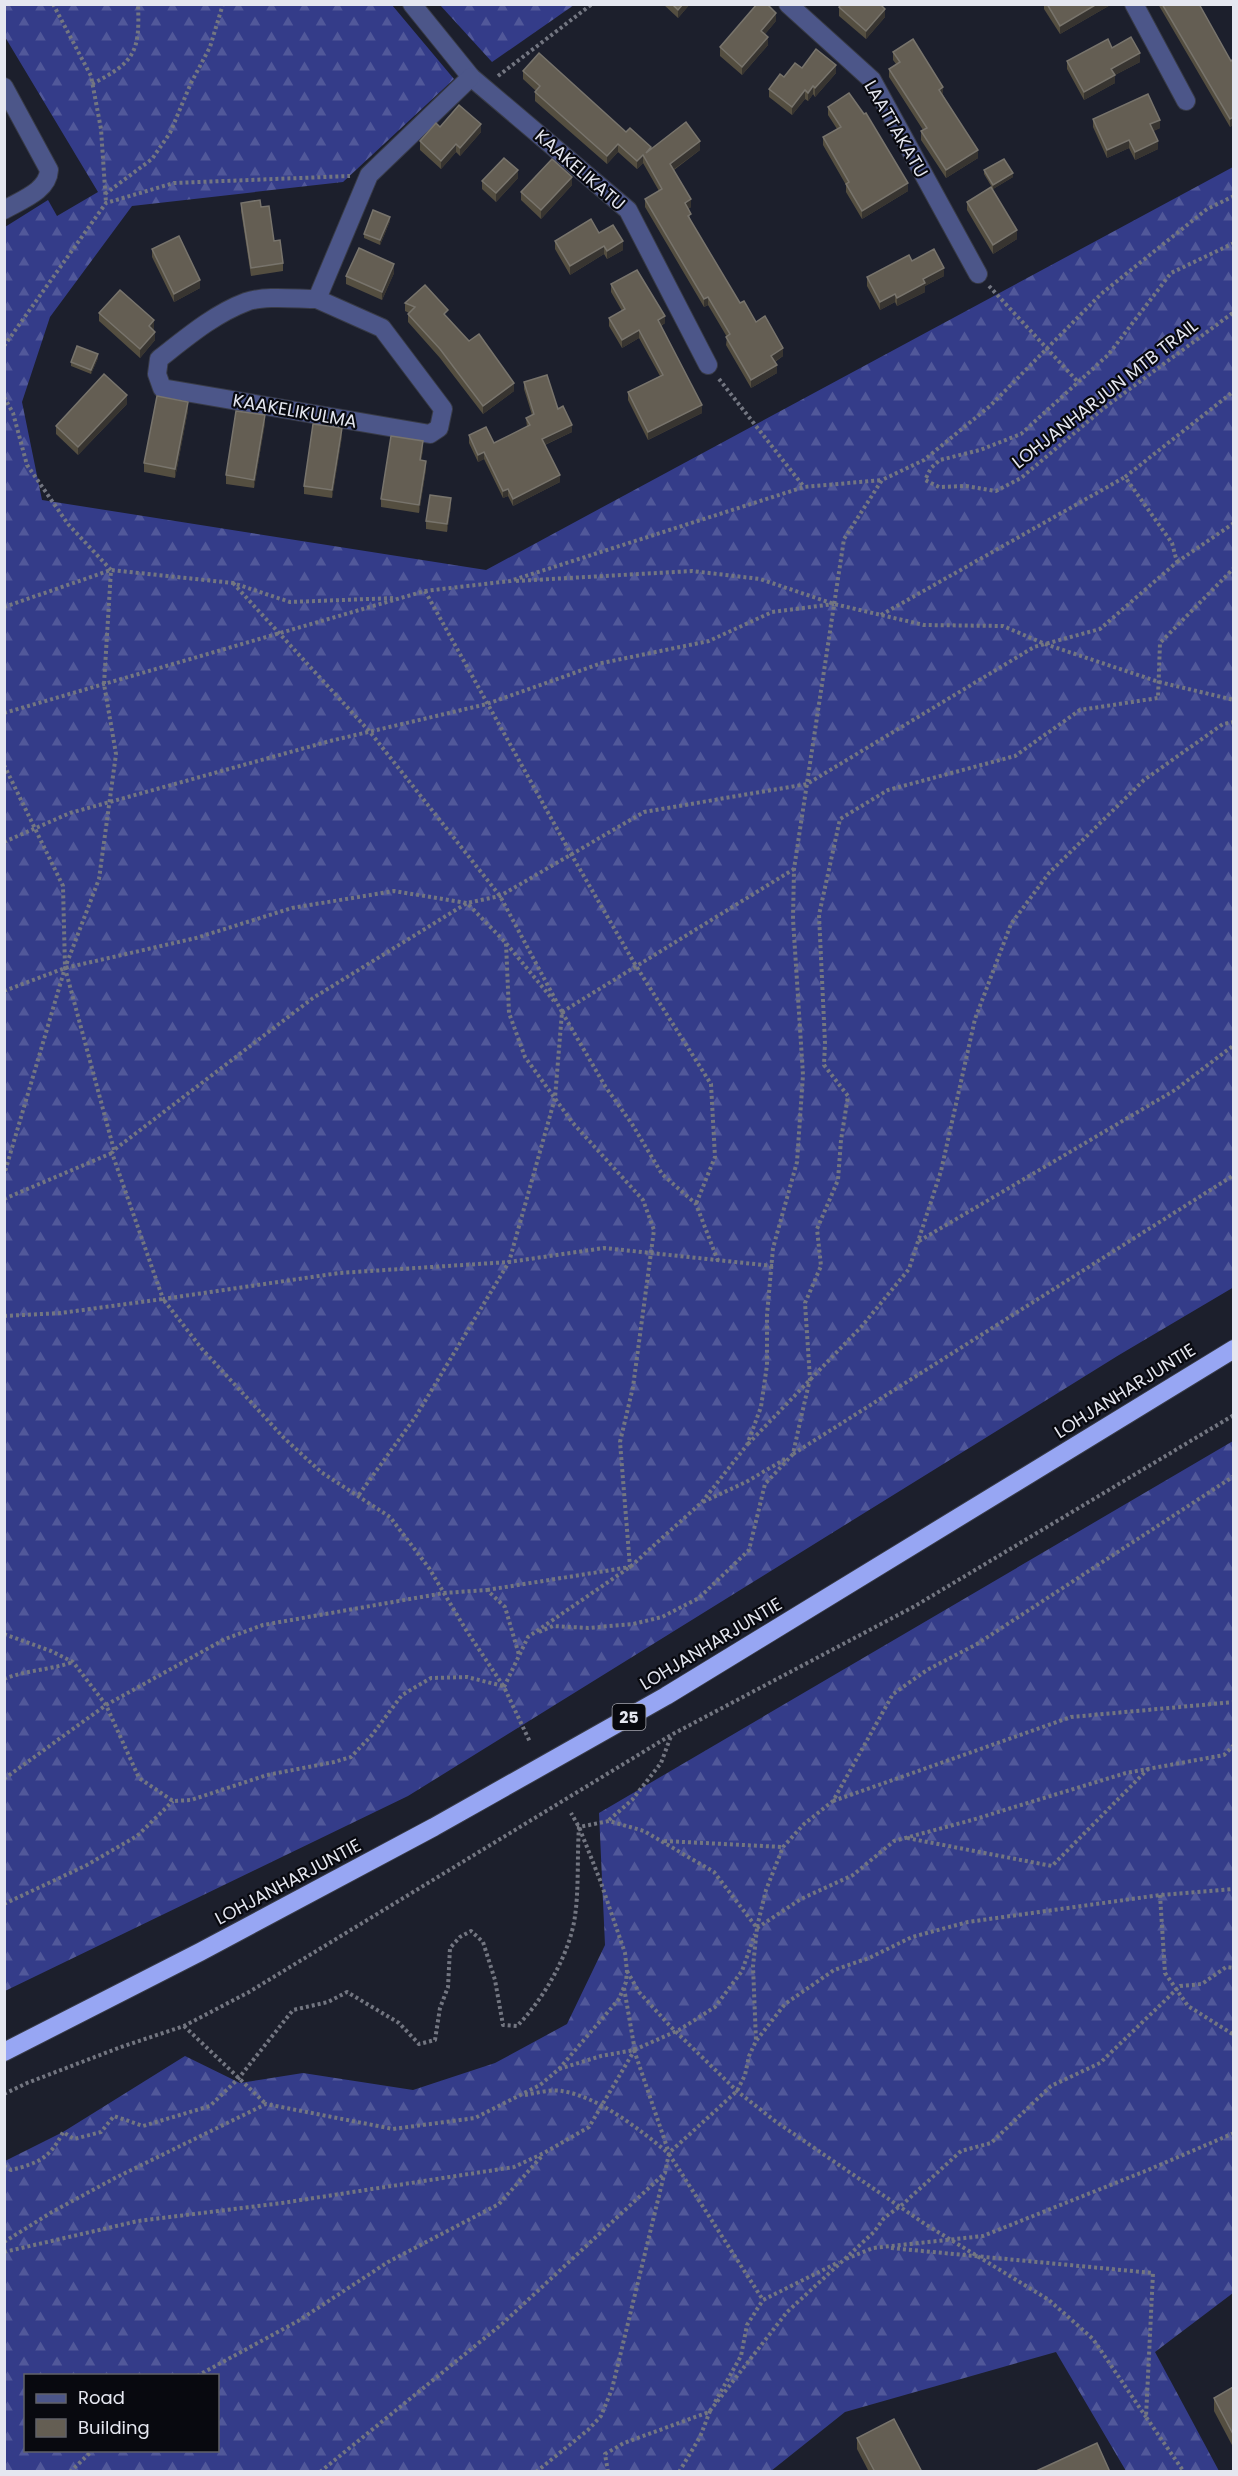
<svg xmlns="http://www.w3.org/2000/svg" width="1238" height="2476" viewBox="0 0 1238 2476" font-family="Poppins,sans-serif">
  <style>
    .forest { fill: url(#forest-firs); fill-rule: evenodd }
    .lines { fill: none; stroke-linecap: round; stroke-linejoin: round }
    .minor-casing { stroke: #383b47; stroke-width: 20 }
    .highway-casing { stroke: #383b47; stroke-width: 20 }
    .path { stroke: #737681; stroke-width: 4; stroke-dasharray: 3 3; stroke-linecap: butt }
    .minor { stroke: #4c5689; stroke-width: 18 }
    .highway { stroke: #97a6f3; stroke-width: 18 }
    .wall { fill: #544e40 }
    .shaded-wall { fill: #373430 }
    .building { fill: #645e53; stroke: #78746c; stroke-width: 1.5 }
    .labels { text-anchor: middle; stroke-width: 4.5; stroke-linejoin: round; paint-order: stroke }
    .shield { fill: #08090f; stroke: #a3a4ac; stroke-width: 1.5 }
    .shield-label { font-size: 16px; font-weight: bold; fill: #e5e7f0 }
    .street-label { font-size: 18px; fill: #e5e7f0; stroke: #08090f }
  </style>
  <defs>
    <pattern id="forest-firs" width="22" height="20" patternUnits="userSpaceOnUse" patternTransform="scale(1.5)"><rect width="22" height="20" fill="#343c89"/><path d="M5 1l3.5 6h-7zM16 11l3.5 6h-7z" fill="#51589a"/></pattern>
  </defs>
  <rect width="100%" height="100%" fill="#1c1f2c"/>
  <g class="forest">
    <path d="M5 4 392 5 454 79 343 182 132 206 50 317 22 402 42 500 486 570 1233 167 1234 1287 1119 1355 408 1796 5 1991V227L48 200 57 216 98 192 5 37Z"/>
    <path d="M440 5H574L492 62Z"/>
    <path d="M1233 1441V2293L1155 2352 1219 2471H1126L1056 2352 845 2412 771 2471H5V2161L63 2132 185 2056 240 2083 303 2073 413 2090 495 2063 567 2024 605 1945 599 1813ZM26 2376H218V2450H26Z"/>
  </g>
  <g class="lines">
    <g class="minor-casing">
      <g id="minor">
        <path d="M412 4 471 77 628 210 708 365"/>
        <path d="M788 4 872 80 978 274"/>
        <path d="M1134 4 1186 101"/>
        <path d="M4 87 49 170C48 191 21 200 4 210"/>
        <path d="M317 299C296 299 265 295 246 302 214 314 186 338 159 359L157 374 162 388 430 434 439 428 443 409 382 328 317 299 369 175 471 77"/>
      </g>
    </g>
    <g class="highway-casing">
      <path id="highway" d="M4 2052 200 1952 434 1827 666 1696 1234 1349"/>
    </g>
    <g class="path">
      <path d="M53 4 91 76 101 129 106 203"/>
      <path d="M498 76 592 4"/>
      <path d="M92 84C135 62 140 52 138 4"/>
      <path d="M105 194 152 159 170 133 191 83 210 47 223 4"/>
      <path d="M1234 243 1171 273 1108 355 1021 434 980 450 940 460 931 468 925 480 939 487 966 486 996 491 1021 478 1104 408 1234 312"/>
      <path d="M989 286 1078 382"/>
      <path d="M4 346 106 203 174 183 350 176"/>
      <path d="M719 379 804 487"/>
      <path d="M4 397 13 413 27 465 68 524 111 570 104 684 116 754 99 879 65 968 4 1175"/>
      <path d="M1177 562 1234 523"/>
      <path d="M516 581 692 571 760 579 834 604 924 625 1003 626 1045 644 1159 682 1234 700"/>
      <path d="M233 583 370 732 500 896 562 1012 555 1098 509 1262 416 1416 358 1496"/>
      <path d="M425 591 571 854 636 966 711 1084 715 1157 696 1204"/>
      <path d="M4 607 111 570 233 583 290 602 395 598"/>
      <path d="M881 615 1125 477"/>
      <path d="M4 713 425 591 510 581 804 487 882 480"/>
      <path d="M4 765 63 886 65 968 114 1150"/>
      <path d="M4 842 70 813 330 741 487 704 602 663 709 641 772 612 834 604"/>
      <path d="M4 991 65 968 196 938 292 908 394 891 467 903 506 943 554 1001"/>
      <path d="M562 1012 605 1086 632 1124 662 1174 696 1204 718 1261"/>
      <path d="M562 1012 794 869"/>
      <path d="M4 1199 112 1153"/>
      <path d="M919 1241 1175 1090 1234 1045"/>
      <path d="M773 1266 604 1248 509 1262 339 1273 163 1299 112 1153 114 1150 313 998 467 903 500 896 644 812 807 784 1034 647 1100 629 1177 562 1172 543 1125 477 1234 391"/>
      <path d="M4 1316 61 1313 163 1299 202 1349 284 1438 321 1472 390 1517 429 1568 466 1630 504 1687 530 1742"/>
      <path d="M748 1444 862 1326 909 1269 941 1171 975 1019 1011 924 1049 873 1144 780 1223 724 1234 722"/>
      <path d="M793 1454 1234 1175"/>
      <path d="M703 1502 746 1482 787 1458"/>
      <path d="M487 1590 630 1567 620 1442 633 1387 654 1230 643 1200 572 1122 525 1057 509 1013 506 943"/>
      <path d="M539 1632 553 1626 588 1628 633 1624 662 1617 699 1598 749 1550 765 1484 793 1454 800 1422 810 1379 805 1303 821 1266 817 1229 838 1180 841 1140 848 1096 824 1065 825 1043 819 915 840 819 888 790 1015 756 1080 710 1158 698 1160 643 1234 568"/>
      <path d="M4 1634 51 1651 73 1662 106 1705 139 1778 173 1801 191 1800 267 1775 334 1762 351 1757 372 1735 402 1695 431 1678 467 1677 503 1686"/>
      <path d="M4 1679C26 1670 50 1670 73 1662"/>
      <path d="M504 1687 528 1637 630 1567 702 1502 747 1445 761 1407 767 1365V1315L773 1248 797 1162 803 1075 793 919 794 869 844 539 882 480 924 460 990 406 1101 294 1207 209 1234 196"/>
      <path d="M4 1779 106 1705 225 1639 263 1625 444 1593 487 1590 505 1607 519 1655"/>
      <path d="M833 1801 1071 1717 1234 1702"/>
      <path d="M609 1820 632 1800 661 1763 671 1736"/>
      <path d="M907 1838 1052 1866 1148 1769"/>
      <path d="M664 1841 783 1847"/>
      <path d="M1160 1895 1165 1973 1188 2006 1234 2035"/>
      <path d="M4 1904 87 1865 137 1836 173 1801"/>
      <path d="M757 1927 766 1890 783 1847 804 1824 833 1801 893 1694 927 1670 977 1644 1234 1476"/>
      <path d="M757 1928 801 1899 853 1875 894 1841 972 1820 1126 1773 1224 1755 1234 1745"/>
      <path d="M627 1971 639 1992 671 2027 737 2091 775 2121 925 2224 1049 2300 1093 2339 1146 2417"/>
      <path d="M624 1988 635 2051"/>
      <path d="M184 2026 266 2104"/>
      <path d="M634 2050 669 2153"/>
      <path d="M559 2069 601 2056 634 2050 679 2030 715 2007 742 1971 755 1934"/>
      <path d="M4 2094 27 2083 121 2047 184 2026 249 1992 671 1735 915 1606 1234 1415"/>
      <path d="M525 2095C536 2093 551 2089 562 2091 599 2097 639 2129 667 2152"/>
      <path d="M669 2154 763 2300 839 2262"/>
      <path d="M4 2166 11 2170C39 2163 50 2158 63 2132L74 2139 101 2132 114 2116 143 2126 210 2106 238 2079 293 2010 328 2002 347 1992 399 2023 419 2044 435 2040 440 2008 448 1987 450 1948 460 1937 471 1931 483 1942 495 1980 503 2025 517 2026C543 2000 570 1954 575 1916 579 1889 577 1855 579 1827L609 1821 644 1831 714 1872 757 1928 753 1966 756 2041"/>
      <path d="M4 2242 52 2212 115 2178 266 2104 393 2129 475 2118 540 2085 559 2069 619 1999 626 1982 627 1971 625 1953 600 1880 579 1827 571 1813"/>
      <path d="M891 2248 1153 2273 1146 2417 1184 2472"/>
      <path d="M4 2252 138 2221 282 2203 514 2167 544 2153 589 2127 634 2051"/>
      <path d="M846 2259 873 2248 983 2236 1148 2170 1234 2133"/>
      <path d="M197 2376 298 2321 388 2262 499 2204 542 2156"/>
      <path d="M715 2402 741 2356 747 2325 763 2300"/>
      <path d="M70 2472 93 2450"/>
      <path d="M320 2472 502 2324 665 2173 669 2153 737 2091 745 2075 749 2056 756 2041 785 2004 834 1970 869 1958 912 1937 968 1922 1160 1895 1234 1889"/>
      <path d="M536 2472 588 2430 601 2416 612 2389 664 2175"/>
      <path d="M608 2472 605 2454 624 2443 709 2412 787 2312 874 2232 884 2218 903 2204 961 2151 991 2143 1051 2086 1100 2063 1180 1986 1202 1984 1226 1967 1234 1968"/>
      <path d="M679 2472 700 2437 710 2411"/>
    </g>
    <use href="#minor" class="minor"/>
    <use href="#highway" class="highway"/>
  </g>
  <g class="wall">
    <path d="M663 4H690L678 18Z"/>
    <path d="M1044 4H1112L1060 34 1044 9Z"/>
    <path d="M1158 4H1199L1231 61 1233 59V125L1230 127Z"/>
    <path d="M839 7 885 17 866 39 839 16Z"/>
    <path d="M776 21 765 34 768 45 742 75 720 56V47Z"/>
    <path d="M1112 48 1140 62 1115 75V83L1084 100 1067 69V61Z"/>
    <path d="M893 52 943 95 978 158 946 178 921 140V131L923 130 889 77V69L896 64 893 60Z"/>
    <path d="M802 68 836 73 815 97 813 94 808 101 805 99 792 115 769 97V89L784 77Z"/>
    <path d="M523 71 626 132 651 149 700 150 674 170 691 207 688 209 691 222 740 303 756 322 783 356 775 362 777 373 751 388 726 345 727 337 708 305 704 307 645 207V199L659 191 643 163 637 169 618 152 607 164 535 101V92L536 91 523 79Z"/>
    <path d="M828 107 908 191 862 219 846 192V185L823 145V137L837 129 828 115Z"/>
    <path d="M1093 119 1160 128 1153 131 1158 149 1135 160 1129 148 1107 158 1093 127Z"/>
    <path d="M440 127 481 132 460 156 456 152 441 169 420 150V141Z"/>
    <path d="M984 170 1013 177 993 189 984 174Z"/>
    <path d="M518 178 496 202 482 189V181Z"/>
    <path d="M572 185 541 219 521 200V192Z"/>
    <path d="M967 202 1017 239 993 254 967 210Z"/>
    <path d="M241 203 261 207 283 263V271L251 276 241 211Z"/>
    <path d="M390 221 380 245 364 238V234Z"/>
    <path d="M599 233 623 250 607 259 604 254 570 275 555 249V241Z"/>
    <path d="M152 249 200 288 174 302 152 257Z"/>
    <path d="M912 261 944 276 925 286V292L897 306 895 302 880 310 867 286V277Z"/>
    <path d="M394 273 382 300 346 284V276Z"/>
    <path d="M611 284 665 323 661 326 702 413 648 440 628 400V392L660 376 639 338 622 348 609 326V318L622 311 611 292Z"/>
    <path d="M405 303 448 318 514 391 483 414 440 358 408 322V314L409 313 405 311Z"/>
    <path d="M99 313 154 329 153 330 155 340 140 358 99 321Z"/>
    <path d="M98 358 91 374 71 366V362Z"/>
    <path d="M524 382 558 409 572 432 545 445 560 482 513 506 508 496 503 498 484 459 478 462 469 443V435L494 443 527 427 526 418 532 415 524 389Z"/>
    <path d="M127 404 78 455 56 434V426Z"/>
    <path d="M188 410 175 478 144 472V463Z"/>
    <path d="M265 423 254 488 226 484V475Z"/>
    <path d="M342 436 332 498 304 494V486Z"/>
    <path d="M423 450 421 460 426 469 419 513 381 507V499Z"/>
    <path d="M451 506 447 532 426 529V521Z"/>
    <path d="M1233 2387V2447L1214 2411V2398Z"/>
    <path d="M857 2438 922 2472H869L857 2449Z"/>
  </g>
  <g class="shaded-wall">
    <path d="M683 4H690L678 18V10Z"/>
    <path d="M1097 4H1112L1060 34V26Z"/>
    <path d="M885 9V17L866 39V31Z"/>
    <path d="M776 13V21L761 39V31Z"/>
    <path d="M768 37V45L742 75V67Z"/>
    <path d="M1140 53V62L1111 77V69Z"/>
    <path d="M836 65V73L815 97V88Z"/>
    <path d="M1115 75V83L1084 100V92Z"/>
    <path d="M813 86V94L808 101V93Z"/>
    <path d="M943 87V95L939 90Z"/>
    <path d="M805 90V99L792 115V107Z"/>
    <path d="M1233 117V125L1230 127V119Z"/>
    <path d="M1160 120V128L1150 133V124Z"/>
    <path d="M481 124V132L460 156V148Z"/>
    <path d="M1129 140V148L1107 158V150Z"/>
    <path d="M700 141V150L670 172V164Z"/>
    <path d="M1158 141V149L1135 160V152Z"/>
    <path d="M456 144V152L441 169V161Z"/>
    <path d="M618 144V152L607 164V156Z"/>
    <path d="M978 150V158L946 178V170Z"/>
    <path d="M643 155V163L637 169V161Z"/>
    <path d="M518 170V178L496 202V193Z"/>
    <path d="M1013 173V177L993 189V185Z"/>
    <path d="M572 177V185L541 219V210Z"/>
    <path d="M908 183V191L862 219V211Z"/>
    <path d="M691 199V207L685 211V203Z"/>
    <path d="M390 217V221L380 245V240Z"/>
    <path d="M1017 230V239L993 254V245Z"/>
    <path d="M623 241V250L607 259V251Z"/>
    <path d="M604 246V254L570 275V266Z"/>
    <path d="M394 264V273L382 300V292Z"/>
    <path d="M944 268V276L925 286V292L897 306V298L923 279Z"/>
    <path d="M200 280V288L174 302V294Z"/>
    <path d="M895 294V302L880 310V302Z"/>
    <path d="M708 297V305L704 307V299Z"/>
    <path d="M665 316V323L658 327V320Z"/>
    <path d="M154 320V329L149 335V326Z"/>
    <path d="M639 330V338L622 348V340Z"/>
    <path d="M155 332V340L140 358V349Z"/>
    <path d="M783 348V356L771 364V356Z"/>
    <path d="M98 354V358L91 374V370Z"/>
    <path d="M777 365V373L751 388V380Z"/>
    <path d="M514 383V391L483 414V406Z"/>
    <path d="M127 395V404L78 455V447Z"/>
    <path d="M188 402V410L175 478V469Z"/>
    <path d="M702 405V413L648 440V432Z"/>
    <path d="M265 415V423L254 488V480Z"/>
    <path d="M572 425V432L542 446V439Z"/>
    <path d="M342 428V436L332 498V490Z"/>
    <path d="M423 441V450L420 468V460Z"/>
    <path d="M484 452V459L478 462V455Z"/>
    <path d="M426 461V469L419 513V505Z"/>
    <path d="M560 475V482L513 506V499Z"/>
    <path d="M508 489V496L503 498V491Z"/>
    <path d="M451 498V506L447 532V524Z"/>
  </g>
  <g class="building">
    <path d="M672 4H683L678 10Z"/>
    <path d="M757 4H767L776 13 761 31 768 37 742 67 720 47Z"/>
    <path d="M841 4H880L885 9 866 31 839 7Z"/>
    <path d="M1047 4H1097L1060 26Z"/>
    <path d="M1162 4H1199L1231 61 1233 59V117L1230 119Z"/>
    <path d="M1131 37 1140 53 1111 69 1115 75 1084 92 1067 61 1108 39 1112 48Z"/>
    <path d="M913 39 943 87 939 90 978 150 946 170 921 131 927 128 889 69 900 62 893 52Z"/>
    <path d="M816 49 836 65 815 88 813 86 808 93 805 90 792 107 769 89 780 74 784 77 795 63 802 68Z"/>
    <path d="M539 53 626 132 630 128 651 147 646 153 686 122 700 141 670 164 691 199 685 203 691 214 688 216 740 303 744 301 756 322 765 316 783 348 771 356 777 365 751 380 726 337 730 334 708 297 704 299 645 199 662 189 643 155 637 161 618 144 607 156 535 92 540 86 523 71Z"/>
    <path d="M849 93 864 114 866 113 908 183 862 211 846 184 849 182 823 137 841 127 828 107Z"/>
    <path d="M1148 94 1160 120 1150 124 1158 141 1135 152 1129 140 1107 150 1093 119Z"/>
    <path d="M459 105 481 124 460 148 456 144 441 161 420 141 436 123 440 127Z"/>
    <path d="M504 158 518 170 496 193 482 181Z"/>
    <path d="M552 159 572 177 541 210 521 192Z"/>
    <path d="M1004 159 1013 173 993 185 984 170Z"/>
    <path d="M991 187 1017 230 993 245 967 202Z"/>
    <path d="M260 200 261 207 269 206 274 241 280 240 283 263 251 268 241 203Z"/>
    <path d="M373 210 390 217 380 240 364 234Z"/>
    <path d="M591 219 599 233 613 225 623 241 607 251 604 246 570 266 555 241Z"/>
    <path d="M179 236 200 280 174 294 152 249Z"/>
    <path d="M359 248 394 264 382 292 346 276Z"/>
    <path d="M934 249 944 268 923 279 925 283 897 298 895 294 880 302 867 277 909 255 912 261Z"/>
    <path d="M637 270 665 316 658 320 702 405 648 432 628 392 663 375 639 330 622 340 609 318 625 309 611 284Z"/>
    <path d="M425 285 448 310 444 314 469 341 479 334 514 383 483 406 440 349 408 314 415 307 405 303Z"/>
    <path d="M120 290 154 320 149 326 155 332 140 349 99 313Z"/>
    <path d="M77 346 98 354 91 370 71 362Z"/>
    <path d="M104 374 127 395 78 447 56 426Z"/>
    <path d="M547 375 558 409 563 406 572 425 542 439 560 475 513 499 508 489 503 491 484 452 478 455 469 435 486 427 494 443 530 425 526 418 534 414 524 382Z"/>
    <path d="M157 396 188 402 175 469 144 463Z"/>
    <path d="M236 411 265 415 254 480 226 475Z"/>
    <path d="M313 424 342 428 332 490 304 486Z"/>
    <path d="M391 436 423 441 420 460 426 461 419 505 381 499Z"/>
    <path d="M430 495 451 498 447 524 426 521Z"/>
    <path d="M1233 2387V2434L1214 2398Z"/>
    <path d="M894 2419 922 2472H875L857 2438Z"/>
    <path d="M1097 2443 1110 2472H1034Z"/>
  </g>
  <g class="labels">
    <rect class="shield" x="612.5" y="1704" width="33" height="26" rx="4.5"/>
    <g class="shield-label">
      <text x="629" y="1723">25</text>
    </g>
    <g class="street-label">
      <text transform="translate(896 129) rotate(60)" y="6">LAATTAKATU</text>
      <text transform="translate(580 170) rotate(41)" y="6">KAAKELIKATU</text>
      <text transform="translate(1105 394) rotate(-38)" y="6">LOHJANHARJUN MTB TRAIL</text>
      <text transform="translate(295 411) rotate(10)" y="6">KAAKELIKULMA</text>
      <text transform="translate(1125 1391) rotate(-32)" y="6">LOHJANHARJUNTIE</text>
      <text transform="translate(711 1644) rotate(-31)" y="6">LOHJANHARJUNTIE</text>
      <text transform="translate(288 1882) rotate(-28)" y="6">LOHJANHARJUNTIE</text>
    </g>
  </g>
  <rect width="1238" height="2476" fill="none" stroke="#e5e7f0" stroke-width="12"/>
  <rect x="24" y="2374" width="195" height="78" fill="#08090f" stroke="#606269" stroke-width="1.5"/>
  <rect x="36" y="2394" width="30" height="9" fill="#4c5689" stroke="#606269" stroke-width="1.5"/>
  <text x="78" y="2404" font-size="18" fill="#e5e7f0">Road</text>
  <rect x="36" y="2419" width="30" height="18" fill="#645e53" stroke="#606269" stroke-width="1.5"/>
  <text x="78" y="2434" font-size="18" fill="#e5e7f0">Building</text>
</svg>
